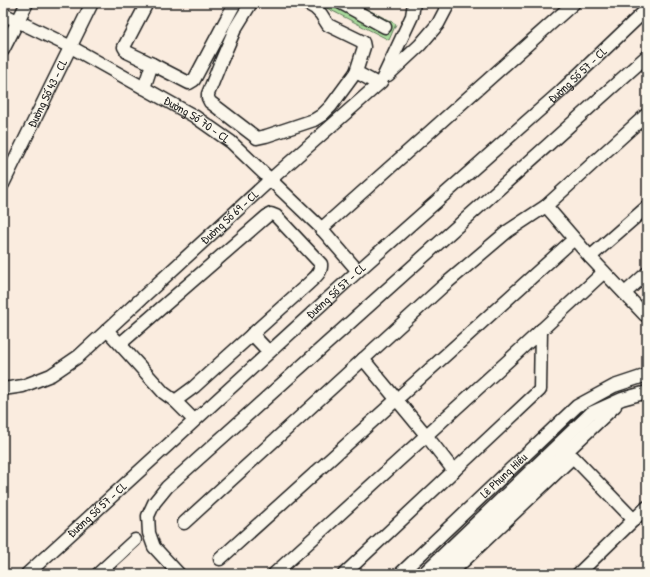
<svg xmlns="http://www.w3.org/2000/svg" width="650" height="577" viewBox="0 0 650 577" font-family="'Patrick Hand',sans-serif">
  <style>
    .park { fill: url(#park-crowns); stroke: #627c5c }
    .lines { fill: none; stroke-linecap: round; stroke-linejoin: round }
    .minor-casing { stroke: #1c1c1c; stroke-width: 15 }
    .minor { stroke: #fbf7ec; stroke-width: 12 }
    .labels { text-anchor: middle; stroke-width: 3; stroke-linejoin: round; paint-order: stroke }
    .street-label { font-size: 12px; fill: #1c1c1c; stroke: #fbf7ec }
  </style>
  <defs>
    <pattern id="park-crowns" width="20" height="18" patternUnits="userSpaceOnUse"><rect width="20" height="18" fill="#a9db9c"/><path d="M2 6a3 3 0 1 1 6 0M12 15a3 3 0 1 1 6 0" fill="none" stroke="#91bb86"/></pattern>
  </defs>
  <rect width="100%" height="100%" fill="#faecdf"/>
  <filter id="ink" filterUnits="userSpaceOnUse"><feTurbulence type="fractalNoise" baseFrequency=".025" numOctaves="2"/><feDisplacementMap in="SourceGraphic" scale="8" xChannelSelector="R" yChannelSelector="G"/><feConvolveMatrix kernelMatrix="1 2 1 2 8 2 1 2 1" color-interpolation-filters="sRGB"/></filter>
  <g filter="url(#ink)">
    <path class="park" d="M317 3H355L396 24 389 40Z"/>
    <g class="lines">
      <g class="minor-casing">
        <g id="minor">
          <path d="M251 3 235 29 220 64 208 94V98L210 102 257 138 266 136 314 120 322 115 331 106 356 72"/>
          <path d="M306 3 315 8 321 14 328 25 363 42 364 47 356 72 378 84"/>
          <path d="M341 3 385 27"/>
          <path id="s1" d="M3 14 71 47 144 88 194 116 231 142 320 227 358 271"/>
          <path d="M3 50 27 3"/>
          <path d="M152 64 189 83 194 80 235 3"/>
          <path d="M388 75 420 45 438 24 449 3"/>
          <path d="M144 88 152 64 127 52 124 47 147 3"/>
          <path id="s2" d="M3 184 92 3"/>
          <path d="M546 206 590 257 645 315H647"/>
          <path d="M321 229 574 3"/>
          <path d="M590 257 647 207"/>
          <path d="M625 293 647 273"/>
          <path d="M107 330 164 393 175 401 194 387 217 366 308 284C314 278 322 273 321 264L276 216 271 214 267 216 120 344"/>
          <path d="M252 334 269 352"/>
          <path d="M363 359 426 435 454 471"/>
          <path id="s3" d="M3 389 23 386 51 375 79 356 270 180 381 82 412 16 414 3"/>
          <path d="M175 401 194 420"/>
          <path d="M184 523 442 287 508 231 546 206 647 114"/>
          <path d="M220 559 574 239"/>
          <path id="s4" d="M27 574 358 271 560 92 647 9"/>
          <path d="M98 574 135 540"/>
          <path d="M179 574 154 547 149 533 148 516 154 503 167 487 647 56"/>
          <path d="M274 574 509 360 604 272"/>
          <path d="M344 574 540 390 541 330"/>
          <path id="s5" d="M400 574 577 406 614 386 647 375"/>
          <path d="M423 574 591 413 622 399 647 392"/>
          <path d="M437 574 615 406"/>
          <path d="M450 574 573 457 634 520"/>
          <path d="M578 574 647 507"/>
        </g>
      </g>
      <use href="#minor" class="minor"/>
    </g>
  </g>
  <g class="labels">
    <g class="street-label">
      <text dy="4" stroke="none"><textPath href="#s4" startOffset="743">Đường Số 57 - CL</textPath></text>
      <text dy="4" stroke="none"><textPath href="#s2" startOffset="101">Đường Số 43 - CL</textPath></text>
      <text dy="4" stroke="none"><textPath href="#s1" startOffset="221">Đường Số 70 - CL</textPath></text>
      <text dy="4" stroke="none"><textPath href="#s3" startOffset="289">Đường Số 69 - CL</textPath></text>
      <text dy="4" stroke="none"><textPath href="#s4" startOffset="419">Đường Số 57 - CL</textPath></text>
      <text dy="4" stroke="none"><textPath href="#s5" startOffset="143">Lê Phụng Hiểu</textPath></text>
      <text dy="4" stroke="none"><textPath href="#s4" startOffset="95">Đường Số 57 - CL</textPath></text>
    </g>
  </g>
  <rect width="650" height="577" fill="none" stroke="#fbf7ec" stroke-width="16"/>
  <rect x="8" y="8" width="634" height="561" fill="none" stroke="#1c1c1c" stroke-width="1.5" filter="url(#ink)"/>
</svg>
